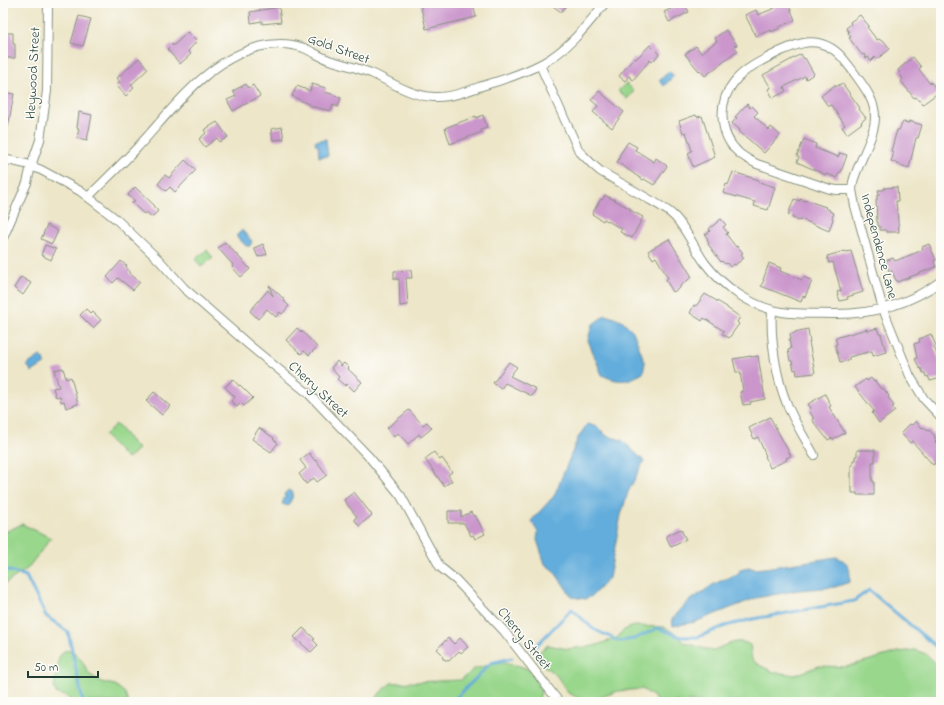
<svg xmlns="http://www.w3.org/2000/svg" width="944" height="705" viewBox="0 0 944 705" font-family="'Indie Flower',sans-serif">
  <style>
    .green { fill: #99d78c; stroke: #5c8a60 }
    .water { fill: #64addc; stroke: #427588 }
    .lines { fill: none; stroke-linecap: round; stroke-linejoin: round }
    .stream { stroke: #64addc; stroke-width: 3 }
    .building { fill: #ca96cc }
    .minor-casing { stroke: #86927e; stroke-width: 10 }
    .minor { stroke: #fff; stroke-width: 8 }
    .labels { text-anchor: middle; stroke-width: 3; stroke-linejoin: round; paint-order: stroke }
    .street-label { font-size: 14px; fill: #1f3d34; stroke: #fdfcf7 }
  </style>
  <rect width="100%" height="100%" fill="#fdfcf7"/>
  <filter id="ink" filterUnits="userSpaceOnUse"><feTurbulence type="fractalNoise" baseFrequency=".025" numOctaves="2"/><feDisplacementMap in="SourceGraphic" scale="8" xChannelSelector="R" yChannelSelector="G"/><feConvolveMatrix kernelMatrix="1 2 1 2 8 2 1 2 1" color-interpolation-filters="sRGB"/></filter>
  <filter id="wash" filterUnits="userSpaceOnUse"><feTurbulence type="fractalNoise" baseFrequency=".012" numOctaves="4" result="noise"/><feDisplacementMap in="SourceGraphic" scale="16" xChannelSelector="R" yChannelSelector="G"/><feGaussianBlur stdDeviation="0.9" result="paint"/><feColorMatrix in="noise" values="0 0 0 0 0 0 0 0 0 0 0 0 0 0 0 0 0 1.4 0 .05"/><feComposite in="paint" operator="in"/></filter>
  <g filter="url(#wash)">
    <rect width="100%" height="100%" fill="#ede6c9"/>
    <g class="green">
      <path d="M626 83 634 91 627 99 618 91Z"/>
      <path d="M207 250 213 258 201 267 195 259Z"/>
      <path d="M116 424 138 449 127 459 104 435Z"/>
      <path d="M22 524 51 538 27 569 3 585V533Z"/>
      <path d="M634 626 664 627 676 634 683 642 712 651C724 646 738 637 750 645L752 660 759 665 774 672 795 675 819 666 846 667 898 652 915 650 926 654 941 668V702H657L653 696 642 689 618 691 596 699 583 700 568 693 557 676 543 665 539 652 548 645 568 649 594 646 617 638 624 630Z"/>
      <path d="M72 650 82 661 89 674 101 682 115 685 125 693 128 702H70C69 694 62 696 56 693L54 687 59 657 64 651Z"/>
      <path d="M498 662 520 666 533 671C538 682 545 690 537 702H374L380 693 391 683 461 680 474 669Z"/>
    </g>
    <g class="water">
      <path d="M669 71 674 76 664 86 659 81Z"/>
      <path d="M326 139 328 156 319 157 318 145H316L315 141Z"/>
      <path d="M242 230 252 241 250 246H246L236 236Z"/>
      <path d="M605 315 622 320 633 331 645 363 643 373C627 382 619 383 602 375L588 340 592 325Z"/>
      <path d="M40 356 45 360 44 361 46 363 32 372 27 365Z"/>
      <path d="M587 424 598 427 607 436 622 440 644 461 628 492 621 515 609 578 592 596 585 599 572 597 554 571 545 564 537 540 538 532 531 521 554 496 578 438Z"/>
      <path d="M288 490 293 492 292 498 288 506 282 504 285 496 284 494Z"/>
      <path d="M836 557C850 562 850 568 850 582L835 587 799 590 756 598 695 622 673 626 672 619 688 602 714 584 739 573 740 569 749 567 754 569 765 568Z"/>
    </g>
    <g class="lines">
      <g class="stream">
        <path d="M3 569 26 576 46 616 68 632 83 702"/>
        <path d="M532 650 572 609 593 629 619 641 634 639 658 628 681 637H698L725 626 753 619 854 601 869 590 941 651"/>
        <path d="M452 702 491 663 512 658"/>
      </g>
    </g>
    <g id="blocks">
      <g class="building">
        <path d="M420 3H473L476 17 426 29Z"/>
        <path d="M549 3H568L561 12Z"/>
        <path d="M684 3 689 12 669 22 664 12Z"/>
        <path d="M773 3H788L795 20 779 27 780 28 771 32V30L756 36 745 15 756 10 758 15 775 8Z"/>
        <path d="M279 7 281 22 262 24V21L251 23 250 12Z"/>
        <path d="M860 15 869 26 867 27 877 40 879 39 883 42 884 41 890 49 877 59 875 57 871 61 868 57 866 58 864 54 862 55 849 38 851 37 848 33 849 32 846 28 851 24 850 22Z"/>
        <path d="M79 16 91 19 83 46 71 43Z"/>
        <path d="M726 30 737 45 734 46 738 51 705 76 700 70 699 71 685 54 696 46 701 53 717 41 715 38Z"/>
        <path d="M188 32 197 41 188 51 191 54 180 64 167 49 172 44 173 46Z"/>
        <path d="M4 33H13V44H15V58H4Z"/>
        <path d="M650 45 659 54 652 62 650 60 633 80 629 76 625 81 619 76 634 58 636 59Z"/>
        <path d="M801 54 804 59 805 58 814 74 806 79 805 76 784 87 786 91 773 98 768 89 771 88 763 75Z"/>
        <path d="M913 57 921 67 919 69 930 84 931 82 939 92 923 104 920 99 918 100 916 97 914 98 901 81 903 79 898 70Z"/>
        <path d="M139 58 148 69 131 85 134 88 126 96 116 85 120 82 117 78Z"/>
        <path d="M842 83 860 108 859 109 866 118 861 122 862 123 847 134 842 127 845 125 831 105 828 106 821 96 835 85 836 87Z"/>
        <path d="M246 84 248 88 253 85 260 96 233 111 227 100 236 96 233 91Z"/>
        <path d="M312 84 326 88 325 92 335 95V96L341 98 338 107 333 105 331 111 314 107 292 96 297 86 310 91Z"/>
        <path d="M599 91 624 112 612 128 593 112 598 106 591 100Z"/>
        <path d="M3 92 14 94 8 127H3Z"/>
        <path d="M747 104 750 108 752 106 758 112 754 116 769 130 771 127 780 135 764 153 739 131 740 130 732 123 737 118 735 117Z"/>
        <path d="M79 112 92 115 87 140 77 138 79 128H77Z"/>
        <path d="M483 115 487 128 481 130 482 132 450 144 445 128 476 116V118Z"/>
        <path d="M696 115 697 117 702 116 715 157 693 167 688 153 692 151 686 132 683 133 679 121Z"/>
        <path d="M909 121 922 125 918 138H916L909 168 897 164V163L891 161 893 156 892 155 893 152 891 151 897 130H899L903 122 909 123Z"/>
        <path d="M217 122 228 137 220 142 217 138 205 147 199 139 206 133 204 130Z"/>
        <path d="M282 127 284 139 273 140 271 129Z"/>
        <path d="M804 139 816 144 815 148 838 157 840 153 847 155 841 172H839L837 178 827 174 826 175 797 162 799 157 797 156Z"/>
        <path d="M628 142 637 147 635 150 654 162 656 158 667 166 654 185 644 179 643 180 617 162 620 157 619 156Z"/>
        <path d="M185 160 196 170 175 192 170 187 166 191 158 184 165 175 169 178Z"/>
        <path d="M733 172 759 180V182L775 187 768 210 754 206 755 202 723 193 726 184 728 185Z"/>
        <path d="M135 187 154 205 153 206 158 211 152 217 146 212 144 214 132 203 135 201 128 195Z"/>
        <path d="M897 187 898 201H896L899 232H886V230H880V226H878V222H877L876 200H877V195H879L878 190H884V188Z"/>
        <path d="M605 195 631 209 630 210 643 217 632 238 620 232 622 229 604 219 603 221 592 214 601 199 602 200Z"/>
        <path d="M794 199 800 201V199L805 201V200L826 207 825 208 830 210 829 211 834 213 832 218 833 219 829 231 801 219 800 221 792 218 793 216 788 215Z"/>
        <path d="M721 219 726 225 723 227 728 233 726 234 736 247 737 246 743 253 741 254 744 258 735 265 734 264 730 267 727 263 725 264 722 261 721 262 708 244 709 243 707 240 708 239 705 235 710 231 709 229Z"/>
        <path d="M47 225 58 231 52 244 41 239Z"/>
        <path d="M669 239 692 277 680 286V288L673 292 666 280 668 278 656 257 653 259 648 251Z"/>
        <path d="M225 242 250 269 241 277 232 267 233 265 218 248Z"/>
        <path d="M263 244 267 254 258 257 254 248Z"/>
        <path d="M929 244 936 260 934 261 936 267 897 282 891 270 889 271 885 261 893 258 895 261 923 250 922 247Z"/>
        <path d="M45 245 56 249 51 260 41 255Z"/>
        <path d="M845 251V252L851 251 863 292 847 297 848 299 840 301 837 292 841 291 833 262 829 263 827 256Z"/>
        <path d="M121 261 127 266 126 268 130 271 129 273 140 282 133 290 118 278 113 283 107 277Z"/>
        <path d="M769 263 781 268 780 271 802 280 804 277 812 281 805 297 803 296 801 302 761 286 764 280H763Z"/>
        <path d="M411 270 412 278H406L408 305 400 306 399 279H394V271Z"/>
        <path d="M21 277 31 283 23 295 14 288Z"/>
        <path d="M269 285 285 300 284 301 289 306 282 314 280 312 276 317 267 309 258 319 250 311 268 290 273 296Z"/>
        <path d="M705 294 727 307V308L740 317 737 322 739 324 729 338 722 334 724 331 704 318 702 321 690 313 694 305 696 306Z"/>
        <path d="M86 309 91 314 93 312 101 320 93 328 80 315Z"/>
        <path d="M297 328 301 332 302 331 317 347 309 355 304 351 301 354 286 340Z"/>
        <path d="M877 328 879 334H881L886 352 873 356 872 351 849 357V360L840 362 835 345 837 344 835 338 867 329V331Z"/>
        <path d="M808 329 810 342H809L815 373 797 375 796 369 794 370 792 361H790L788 350 791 349 789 339H791L790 334 795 333V332Z"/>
        <path d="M931 334 936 346 934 347 941 364V378L930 381 928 376 926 377 925 373H923L921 368 920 369 915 359 917 358 914 344 920 342 919 339Z"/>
        <path d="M751 356V357L758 356 765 399 750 402 751 404 743 405 740 392 743 391 740 372H736L733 359Z"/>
        <path d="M337 361 341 366 344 363 349 368 348 369 362 382 354 391 347 384 345 386 337 379 339 377 331 368Z"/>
        <path d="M509 362 517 367 510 376 536 389 532 396 505 383 501 389 493 383Z"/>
        <path d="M63 368 66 379 71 377 78 404 66 408 64 401 61 402 60 396 56 397 53 388 59 387 54 370Z"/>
        <path d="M871 378 874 382 875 381 881 389 883 388 889 396 888 397 894 406 892 407 895 411 879 423 872 413 874 411 855 387 866 379 867 381Z"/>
        <path d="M233 379 239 386 240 385 253 398 244 406 241 403 237 407 231 401 235 397 225 387Z"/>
        <path d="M154 392 170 406 162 415 146 401Z"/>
        <path d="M825 394 831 406 829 407 845 433 833 439 832 438 828 440 815 424 812 419H814L809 410 811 408 808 404Z"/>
        <path d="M409 410 423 425 427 422 432 428 421 437 419 434 408 444 398 433 394 437 387 428Z"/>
        <path d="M770 417 791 456 786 458 787 460 770 468 765 456H766L758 437 754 439 749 428Z"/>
        <path d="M916 421 922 428 923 427 928 431 929 430 935 436 934 437 937 440 935 442 941 447V457L933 465 912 441 910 443 901 433 910 424 912 425Z"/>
        <path d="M259 428 274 438 273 439 278 443 271 452 252 439Z"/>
        <path d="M857 450H875V462H872V481H874V495H857V493H852V487H851V465H853V460H855V456H857Z"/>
        <path d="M434 452 440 460 442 458 452 472 448 475 452 481 444 486 425 459Z"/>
        <path d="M309 453 315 461 316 460 327 475 317 482 314 478 306 484 299 474 306 468 300 460Z"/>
        <path d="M354 492 372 515 359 526 354 519 357 517 344 500Z"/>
        <path d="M448 511H461V517L471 512 473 516 475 515 485 534 475 539 473 535 471 536 464 523H448Z"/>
        <path d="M681 529 686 540 671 547 666 536Z"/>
        <path d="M303 628 315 639 313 640 318 645 311 652 294 637Z"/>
        <path d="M448 638 454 644 460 638 468 647 461 653 459 651 449 661 443 659 442 654 437 649Z"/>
      </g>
    </g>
  </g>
  <g filter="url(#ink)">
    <use href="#blocks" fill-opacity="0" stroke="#86927e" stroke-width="1"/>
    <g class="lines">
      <g class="minor-casing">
        <g id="minor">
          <path d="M540 65 579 151 593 165 600 171C615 180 630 188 645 197 655 203 666 208 675 217 687 230 694 248 705 263 723 287 752 307 782 312 800 315 819 313 836 314 875 314 910 304 941 281"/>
          <path d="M3 159 26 164 41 170 80 191 97 204 116 219 160 261 184 288 249 345 309 394 370 458 401 496 440 567 456 580 504 631 559 702"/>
          <path d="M852 190H837L830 189 757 164C751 161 745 158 739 153 719 135 717 103 734 82 745 68 763 60 779 52 793 46 807 39 822 44 838 49 845 61 855 74 864 87 875 100 875 117 875 137 858 162 853 182L852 190 855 206 883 309 910 376 924 399 941 417"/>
          <path d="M88 197C104 181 121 165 136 149 172 110 205 62 258 47 273 43 290 43 304 48 313 52 321 57 329 60 343 64 357 68 371 73 391 82 411 96 434 97 450 98 468 91 482 86 503 80 524 73 543 63 569 49 587 25 605 3"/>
          <path d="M3 238 27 183 31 166 40 140 47 91 48 3"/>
          <path d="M772 310C770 338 776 378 787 404 794 422 805 438 814 455"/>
        </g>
      </g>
      <use href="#minor" class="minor"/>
    </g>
  </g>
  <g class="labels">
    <g class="street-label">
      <text transform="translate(339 48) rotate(20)" y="5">Gold Street</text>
      <text transform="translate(32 73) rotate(-87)" y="5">Heywood Street</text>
      <text transform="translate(880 246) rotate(75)" y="5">Independence Lane</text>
      <text transform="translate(319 389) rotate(43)" y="5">Cherry Street</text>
      <text transform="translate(525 638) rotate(51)" y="5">Cherry Street</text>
    </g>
  </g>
  <rect width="944" height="705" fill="none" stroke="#fdfcf7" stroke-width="16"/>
  <path d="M28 671v6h70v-6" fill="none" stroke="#1f3d34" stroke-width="2"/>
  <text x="34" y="671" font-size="12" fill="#1f3d34" stroke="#fdfcf7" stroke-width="3" paint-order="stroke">50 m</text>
</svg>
